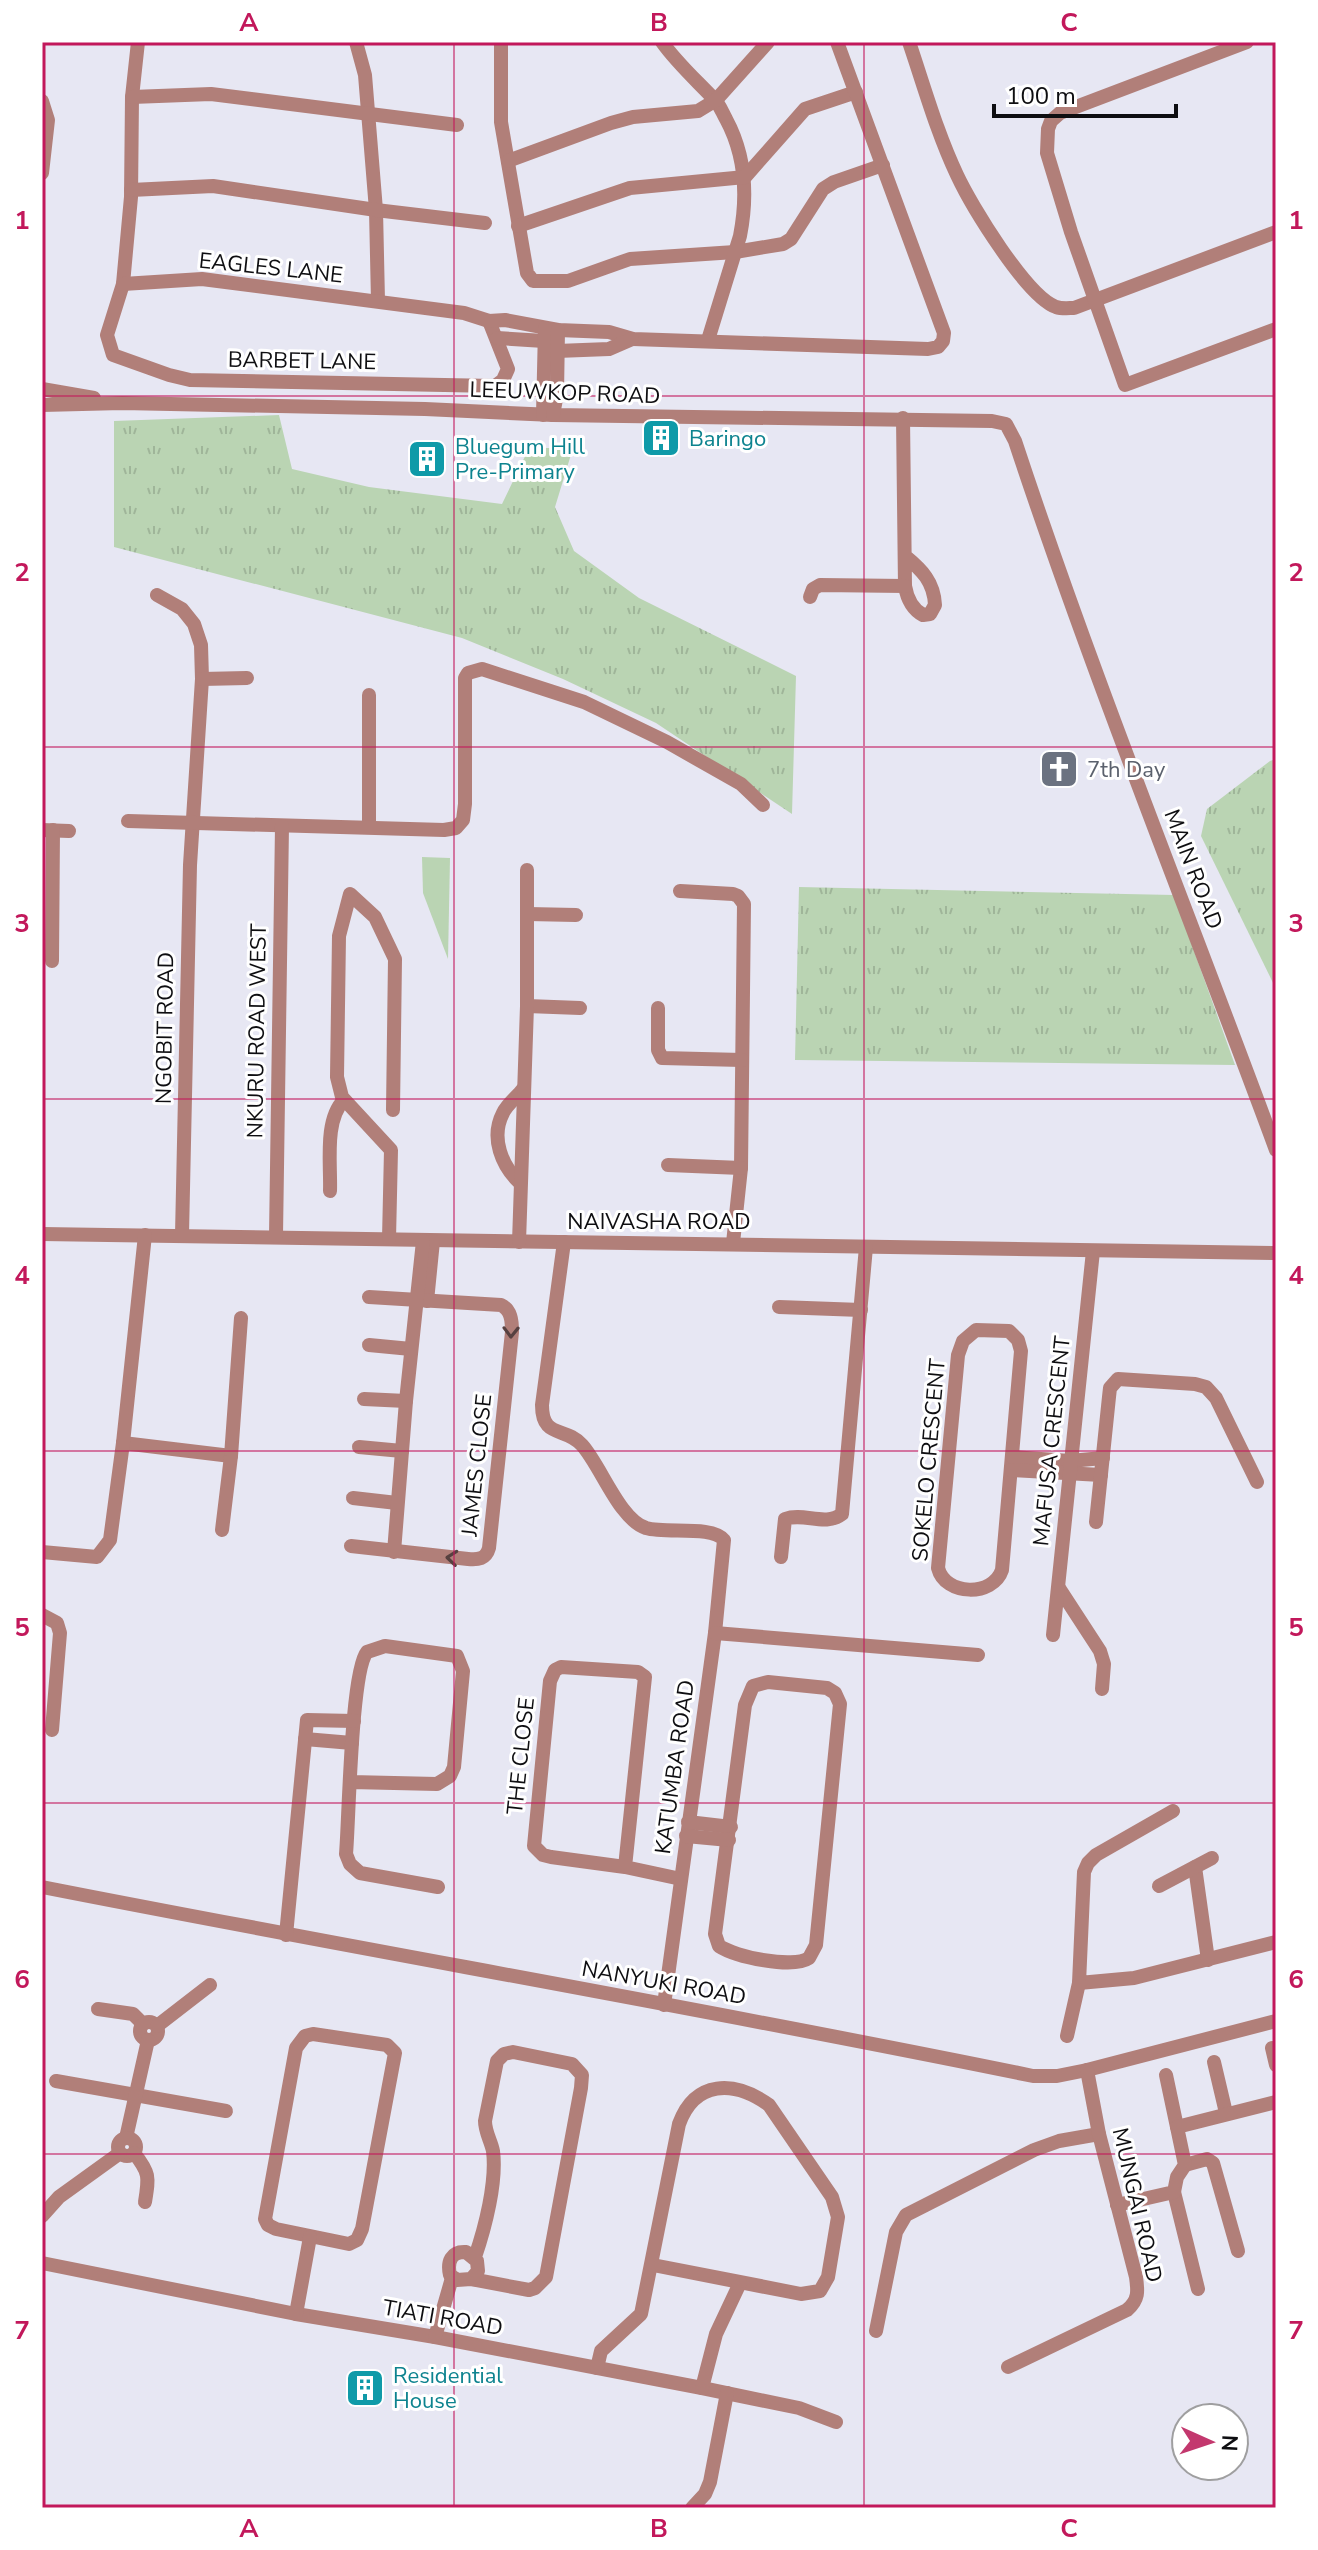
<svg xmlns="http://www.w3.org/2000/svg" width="1318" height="2550" viewBox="0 0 1318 2550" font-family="'Nunito Sans',sans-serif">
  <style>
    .grass { fill: url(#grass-tufts) }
    .park { fill: #bad4b3 }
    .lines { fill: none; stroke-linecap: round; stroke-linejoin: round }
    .minor { stroke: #b17f79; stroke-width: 14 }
    .oneway { stroke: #574140 }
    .grid { fill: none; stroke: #c2185b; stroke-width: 2; stroke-opacity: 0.55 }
    .labels { text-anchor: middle; stroke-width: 6; stroke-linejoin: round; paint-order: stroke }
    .street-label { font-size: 22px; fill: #0e0e11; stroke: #fff }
    .culture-label { font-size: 22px; fill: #0d838f; stroke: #fff; text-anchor: start }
    .worship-label { font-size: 22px; fill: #5b616d; stroke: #fff; text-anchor: start }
    .neatline { fill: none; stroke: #c2185b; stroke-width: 3 }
    .grid-label { font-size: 26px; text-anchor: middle; font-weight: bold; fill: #c2185b }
  </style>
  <defs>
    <pattern id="grass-tufts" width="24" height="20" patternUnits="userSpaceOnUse" patternTransform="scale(2)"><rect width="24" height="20" fill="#bad4b3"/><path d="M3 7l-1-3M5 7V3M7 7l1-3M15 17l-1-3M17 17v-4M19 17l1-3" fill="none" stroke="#9fb599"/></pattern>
  </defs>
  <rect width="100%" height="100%" fill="#e7e7f3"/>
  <g class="grass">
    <path d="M279 415 292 469 369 487 502 504 529 448H573L555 507 574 551 639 598 796 676 792 814 656 723 563 679 462 638 114 547V421Z"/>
    <path d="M1276 759V989L1201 836 1207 809 1270 761Z"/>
    <path d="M799 887 1174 895 1235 1065 795 1060Z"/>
  </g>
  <path class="park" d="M422 857 450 858 448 959 423 893Z"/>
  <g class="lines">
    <g class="minor">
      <path d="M138 42 132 97 131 197 123 284 107 335 113 355 169 375 190 380 495 386 503 380 508 369 489 321"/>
      <path d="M356 42 365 75 376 210 378 301"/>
      <path d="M501 42V122L527 273 533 281H568L630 259 735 252 783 244 791 239 823 189 834 182 883 165"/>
      <path d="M662 42C677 63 695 79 713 98 719 103 722 112 726 119 746 156 748 195 740 236L708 340"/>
      <path d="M909 42C924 86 937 133 957 175 971 205 1026 296 1056 307 1062 309 1069 308 1074 308L1276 232"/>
      <path d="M1247 42 1060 113 1051 121 1048 129 1047 153 1071 232 1125 385 1276 329"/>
      <path d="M132 97 211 94 457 125"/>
      <path d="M42 101 48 120 42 173"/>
      <path d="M508 161 611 123 633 117 698 111 716 100 768 42"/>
      <path d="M131 190 213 186 376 210 485 223"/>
      <path d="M518 226 630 188 745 177 805 109 856 92"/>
      <path d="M123 284 202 279 464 313 489 321 505 320 558 330 609 332 633 339 928 349 938 347 943 341 944 333 837 42"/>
      <path d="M497 338 544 341"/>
      <path d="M557 351 609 349 632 339"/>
      <path d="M42 389 94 398"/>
      <path d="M42 405 122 403 425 409 553 415 992 421 1006 424 1015 441C1094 680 1189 914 1276 1150"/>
      <path d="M543 415 545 328"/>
      <path d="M553 415 557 394 558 330"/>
      <path d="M903 418 905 586C907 598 912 609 923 615L930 614 935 605C934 582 922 570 905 556"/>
      <path d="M157 595 182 609 194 624 201 645 202 679 190 865 182 1235"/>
      <path d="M810 597 813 589 820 585 905 586"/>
      <path d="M202 679 247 678"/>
      <path d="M369 695V827"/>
      <path d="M128 821 444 830 456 828 463 820 465 804V678L468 673 482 669 584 702 667 742 741 784 763 805"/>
      <path d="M42 830 69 831"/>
      <path d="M680 891 733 894 738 896 744 904 741 1168 733 1243"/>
      <path d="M528 914 576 915"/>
      <path d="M52 961 53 830"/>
      <path d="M527 1006 580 1008"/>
      <path d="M658 1008V1050L662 1058 742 1060"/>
      <path d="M668 1165 741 1168"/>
      <path d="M520 1183C502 1166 490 1138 503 1113 507 1104 517 1097 523 1089"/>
      <path d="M330 1191C331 1164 324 1120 344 1100"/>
      <path d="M42 1234 1276 1253"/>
      <path d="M276 1236 282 826"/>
      <path d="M389 1239 391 1150 342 1097 337 1077 339 936 350 894 375 917 395 959 393 1110"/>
      <path d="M519 1242 527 1006V870"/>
      <path d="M564 1242 542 1405C542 1439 565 1426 582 1445 601 1466 619 1519 646 1528 666 1534 712 1525 724 1540L715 1633 664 2005"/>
      <path d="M427 1301 433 1241"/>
      <path d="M779 1307 861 1310"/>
      <path d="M976 1330 1009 1331 1018 1340 1021 1351 1002 1570C993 1597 945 1596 938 1568L958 1355 963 1341Z"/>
      <path d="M369 1345 411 1349"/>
      <path d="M364 1399 406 1401"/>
      <path d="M123 1443 231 1456"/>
      <path d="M359 1447 402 1451"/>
      <path d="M1012 1457 1070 1461 1103 1458"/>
      <path d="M1011 1470 1101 1475"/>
      <path d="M353 1498 397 1503"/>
      <path d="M1096 1522 1109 1397 1110 1388 1118 1379 1195 1384 1206 1387 1216 1398 1257 1482"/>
      <path d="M222 1530 231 1456 241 1318"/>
      <path d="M351 1546 468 1559C478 1560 486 1559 489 1548L512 1332C512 1320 511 1310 501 1305L369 1297"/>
      <path d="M42 1552 97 1557 110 1540 123 1443 145 1235"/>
      <path d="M394 1552 406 1401 423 1241"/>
      <path d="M781 1557 785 1519C804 1512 825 1527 842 1514L866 1247"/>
      <path d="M1059 1588 1100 1651 1104 1664 1102 1689"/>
      <path d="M42 1615 57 1623 60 1633 52 1730"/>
      <path d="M715 1633 978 1655"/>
      <path d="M1053 1635 1093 1251"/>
      <path d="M768 1682 827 1688 835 1693 840 1704 816 1945 809 1958C793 1969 736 1957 719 1946L715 1934 745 1705 753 1686Z"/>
      <path d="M305 1739 352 1743"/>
      <path d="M351 1782 437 1784 450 1776 454 1767 463 1671 457 1656 385 1646 367 1652C351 1671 349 1820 346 1854L350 1864 360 1873 438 1887"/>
      <path d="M1173 1811 1096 1855 1088 1863 1084 1872 1079 1983 1134 1978 1276 1942"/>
      <path d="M688 1822 731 1827"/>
      <path d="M686 1836 729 1840"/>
      <path d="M625 1867 645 1677 638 1672 561 1667 555 1670 550 1681 534 1846 543 1855 551 1857 625 1867 681 1879"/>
      <path d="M1195 1867 1208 1960"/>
      <path d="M1159 1886 1212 1858"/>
      <path d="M42 1887C372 1952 703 2008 1033 2076H1057L1087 2070 1276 2021"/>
      <path d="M286 1935 307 1720 354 1721"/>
      <path d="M98 2009 133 2014 143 2024"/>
      <circle cx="149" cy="2031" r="9"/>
      <path d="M157 2026 210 1985"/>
      <path d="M313 2034 387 2045 395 2053 362 2229 357 2240 349 2244 276 2229 268 2225 265 2219 296 2048 305 2036Z"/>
      <path d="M1067 2036 1079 1983"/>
      <path d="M1272 2048 1276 2065"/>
      <path d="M1214 2062 1226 2113"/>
      <path d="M1166 2075 1177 2127"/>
      <path d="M56 2081 226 2111"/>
      <path d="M126 2138 148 2040"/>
      <circle cx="127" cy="2147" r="9"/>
      <path d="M134 2153C150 2173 149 2177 145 2202"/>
      <path d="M1185 2165 1207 2159 1213 2163 1238 2251"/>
      <path d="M1174 2192 1198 2289"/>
      <path d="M1117 2205 1174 2192 1177 2177 1185 2165 1177 2127 1276 2102"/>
      <path d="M42 2216 59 2197 120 2153"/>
      <path d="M42 2263 296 2314 435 2337 702 2388 799 2408 836 2422"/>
      <path d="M471 2279 478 2271 477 2261 466 2252C451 2251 447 2262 450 2275L457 2280 471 2279 529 2290 535 2288 546 2277 581 2088 582 2075 572 2064 513 2052 504 2054 497 2061 485 2121C485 2132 491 2141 493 2151 497 2182 485 2228 475 2257"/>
      <path d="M296 2314 310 2237"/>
      <path d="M876 2331 896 2232 906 2215 1034 2150 1059 2141 1099 2134"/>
      <path d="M435 2337 452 2278"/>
      <path d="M1008 2367 1127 2310C1139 2300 1138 2291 1136 2277L1099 2134 1087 2070"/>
      <path d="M597 2368 601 2351 641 2314 679 2124C695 2080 734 2080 769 2105L832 2197 838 2217 828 2277 820 2291 801 2294 653 2265"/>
      <path d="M702 2388 716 2334 740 2283"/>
      <path d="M692 2508 705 2494 710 2482 727 2393"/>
    </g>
  </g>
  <defs><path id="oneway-chevron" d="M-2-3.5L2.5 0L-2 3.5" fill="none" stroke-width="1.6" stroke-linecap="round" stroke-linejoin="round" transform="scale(2)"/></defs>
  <g class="oneway">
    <use href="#oneway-chevron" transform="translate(511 1332) rotate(91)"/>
    <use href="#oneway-chevron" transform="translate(452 1558) rotate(-174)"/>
  </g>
  <path class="grid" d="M454 42V2508M864 42V2508M42 396H1276M42 747H1276M42 1099H1276M42 1451H1276M42 1803H1276M42 2154H1276"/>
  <defs>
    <g id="building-square" transform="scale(2)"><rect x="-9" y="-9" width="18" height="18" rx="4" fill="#0f9aa8" stroke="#fff"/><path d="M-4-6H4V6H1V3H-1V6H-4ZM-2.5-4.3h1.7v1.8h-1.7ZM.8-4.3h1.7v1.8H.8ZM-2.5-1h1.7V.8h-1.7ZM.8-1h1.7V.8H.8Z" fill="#fff"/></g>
    <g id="church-square" transform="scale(2)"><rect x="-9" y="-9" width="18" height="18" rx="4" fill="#6b7280" stroke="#fff"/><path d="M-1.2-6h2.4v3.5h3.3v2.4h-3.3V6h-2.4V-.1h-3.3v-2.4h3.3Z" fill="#fff"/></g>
  </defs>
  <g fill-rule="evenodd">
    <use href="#building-square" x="661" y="438"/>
    <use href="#building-square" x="427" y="459"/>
    <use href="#church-square" x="1059" y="769"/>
    <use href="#building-square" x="365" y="2388"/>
  </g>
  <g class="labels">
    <g class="street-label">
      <text transform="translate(271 267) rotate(6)" y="8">EAGLES LANE</text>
      <text transform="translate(302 360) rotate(1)" y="8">BARBET LANE</text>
      <text transform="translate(565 392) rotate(2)" y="8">LEEUWKOP ROAD</text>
      <text transform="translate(1194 869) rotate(69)" y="8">MAIN ROAD</text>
      <text transform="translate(164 1028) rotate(-89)" y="8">NGOBIT ROAD</text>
      <text transform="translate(256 1031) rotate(-89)" y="8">NKURU ROAD WEST</text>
      <text x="659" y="1229">NAIVASHA ROAD</text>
      <text transform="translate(1051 1441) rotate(-84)" y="8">MAFUSA CRESCENT</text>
      <text transform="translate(928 1460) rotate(-85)" y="8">SOKELO CRESCENT</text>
      <text transform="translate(476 1465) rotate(-84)" y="8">JAMES CLOSE</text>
      <text transform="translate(520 1756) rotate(-84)" y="8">THE CLOSE</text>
      <text transform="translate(674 1767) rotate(-82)" y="8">KATUMBA ROAD</text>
      <text transform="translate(664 1982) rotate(10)" y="8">NANYUKI ROAD</text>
      <text transform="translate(1138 2205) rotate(77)" y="8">MUNGAI ROAD</text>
      <text transform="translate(443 2317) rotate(10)" y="8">TIATI ROAD</text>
    </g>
    <g class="culture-label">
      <text x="689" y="446">Baringo</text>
      <text x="455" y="454">Bluegum Hill<tspan x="455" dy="25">Pre-Primary</tspan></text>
      <text x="393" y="2383">Residential<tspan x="393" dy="25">House</tspan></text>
    </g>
    <g class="worship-label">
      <text x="1087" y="777">7th Day</text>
    </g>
  </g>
  <rect width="1318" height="2550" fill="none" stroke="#ffffff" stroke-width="88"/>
  <g transform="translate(1210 2442) rotate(93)"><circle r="38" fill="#ffffff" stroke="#9f9fa0" stroke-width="2"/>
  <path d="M0-6L14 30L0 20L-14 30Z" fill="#c3386e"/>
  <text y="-12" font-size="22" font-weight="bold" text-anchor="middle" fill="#0e0e11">N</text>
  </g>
  <path d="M994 104v12h182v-12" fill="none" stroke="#0e0e11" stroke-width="4"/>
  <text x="1006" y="104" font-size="24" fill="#0e0e11" stroke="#ffffff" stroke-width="6" paint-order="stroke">100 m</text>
  <rect x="44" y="44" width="1230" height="2462" class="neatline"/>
  <g class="grid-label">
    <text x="249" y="31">A</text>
    <text x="659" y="31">B</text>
    <text x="1069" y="31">C</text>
    <text x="22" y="229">1</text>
    <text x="1296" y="229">1</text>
    <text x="22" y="581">2</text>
    <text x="1296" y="581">2</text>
    <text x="22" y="932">3</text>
    <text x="1296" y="932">3</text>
    <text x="22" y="1284">4</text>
    <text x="1296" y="1284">4</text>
    <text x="22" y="1636">5</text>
    <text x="1296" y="1636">5</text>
    <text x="22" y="1988">6</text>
    <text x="1296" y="1988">6</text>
    <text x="22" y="2339">7</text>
    <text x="1296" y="2339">7</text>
    <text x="249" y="2537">A</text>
    <text x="659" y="2537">B</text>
    <text x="1069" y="2537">C</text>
  </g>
</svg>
